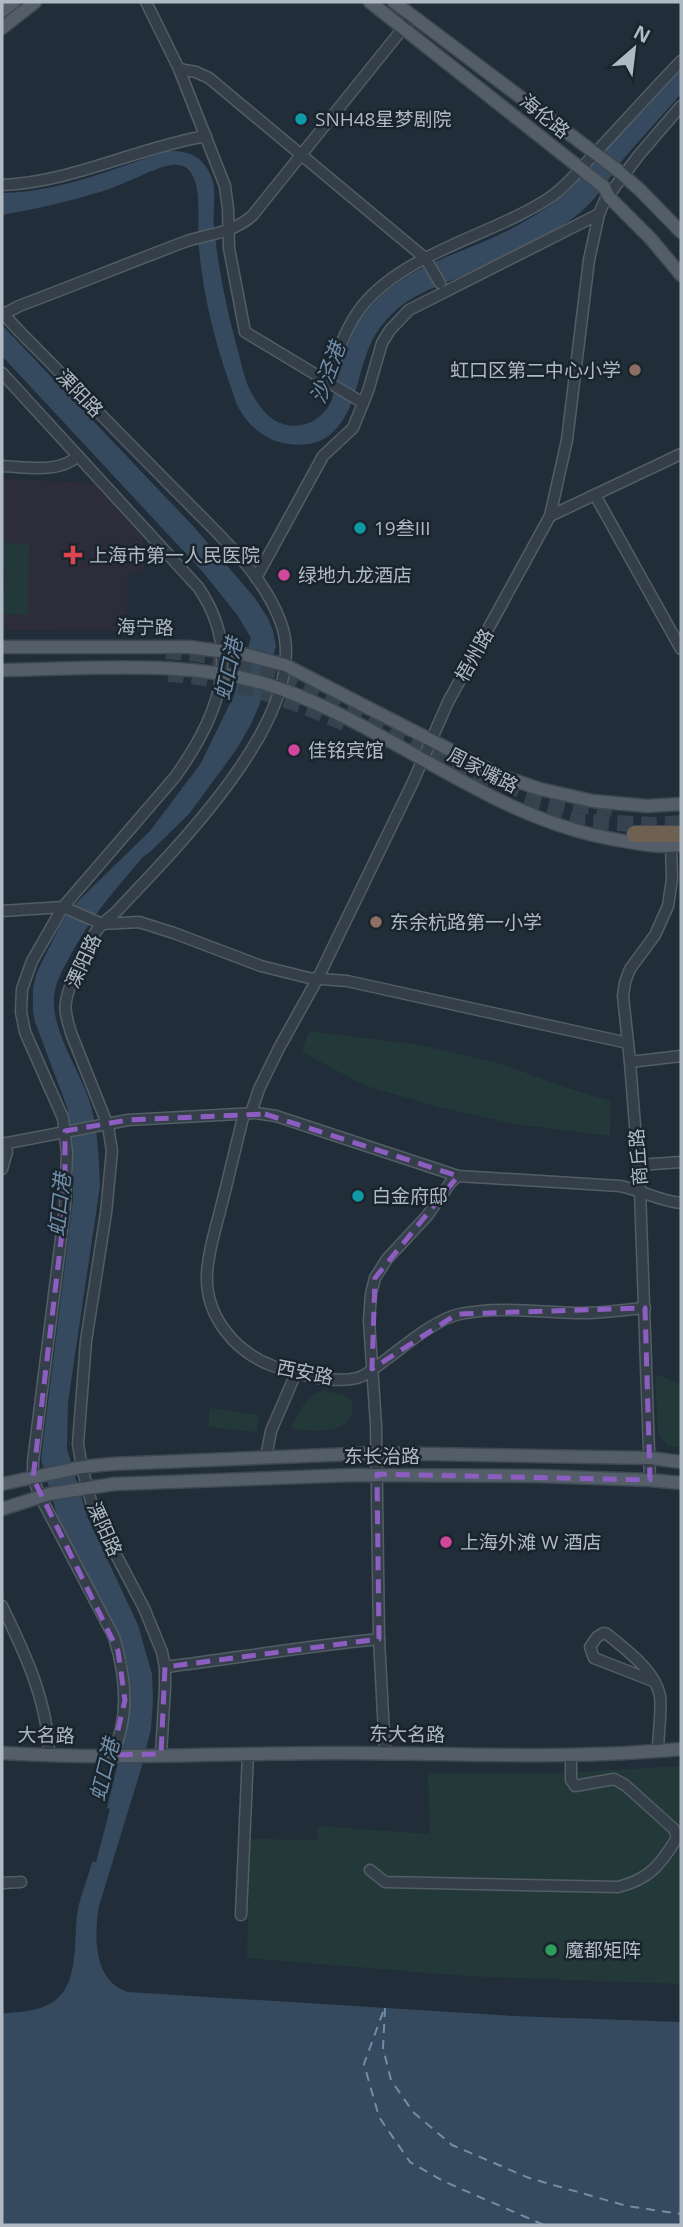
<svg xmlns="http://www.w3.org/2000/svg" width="683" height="2227" viewBox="0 0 683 2227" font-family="'Open Sans','Noto Sans SC',sans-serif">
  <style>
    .medical { fill: #2d2c3a }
    .green { fill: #233939 }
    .water { fill: #354a5f }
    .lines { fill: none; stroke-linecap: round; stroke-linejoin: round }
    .ferry { stroke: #708da9; stroke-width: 2; stroke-dasharray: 9 7; stroke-linecap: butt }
    .highway-tunnel { stroke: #36424d; stroke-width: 16; stroke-dasharray: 16 8; stroke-linecap: butt }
    .minor-casing { stroke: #525d66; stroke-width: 13 }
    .major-casing { stroke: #3e4852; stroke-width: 15 }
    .highway-casing { stroke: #3f4a53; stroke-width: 18 }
    .minor { stroke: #353f49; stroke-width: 10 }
    .major { stroke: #535e69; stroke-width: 12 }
    .highway { stroke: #6e6152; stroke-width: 16 }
    .marked { fill: none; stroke: #8d5ec1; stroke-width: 5; stroke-dasharray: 14 9; stroke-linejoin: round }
    .culture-dot { fill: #0f9aa8; stroke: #1a242d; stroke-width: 2.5 }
    .education-dot { fill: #8d6e63; stroke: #1a242d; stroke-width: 2.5 }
    .health-dot { fill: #e0444e; stroke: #1a242d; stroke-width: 2.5 }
    .hotel-dot { fill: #d1479c; stroke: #1a242d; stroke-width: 2.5 }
    .leisure-dot { fill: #2e9e5b; stroke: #1a242d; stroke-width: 2.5 }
    .labels { text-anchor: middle; stroke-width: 5; stroke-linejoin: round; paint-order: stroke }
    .street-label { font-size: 19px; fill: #afbac5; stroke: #1a242d }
    .poi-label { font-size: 19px; fill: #afbac5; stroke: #1a242d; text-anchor: start }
    .water-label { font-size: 21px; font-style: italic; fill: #708da9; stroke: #1a242d }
  </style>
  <rect width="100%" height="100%" fill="#212d38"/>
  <path class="medical" d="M2 478 90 483 95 485 142 535 145 570 128 573 127 631 2 630Z"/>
  <g class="green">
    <path d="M2 543 29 544 28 615 2 614V592H5L6 570H2Z"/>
    <path d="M309 1031 420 1045 502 1064 567 1088 611 1101 610 1136 515 1124 438 1107 366 1086 302 1052Z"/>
    <path d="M655 1374 681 1384V1447L668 1446 658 1434Z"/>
    <path d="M323 1391 342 1394 351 1400C360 1435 315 1432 293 1429L292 1425C300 1411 306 1395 323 1391Z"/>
    <path d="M210 1408 259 1415 257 1432 208 1427Z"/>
    <path d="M681 1766V1984L466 1976 247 1958 250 1839 317 1840 318 1826 430 1834 428 1773H562Z"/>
  </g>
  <g class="water">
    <path d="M681 65V94C661 117 640 139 621 162 610 177 599 195 585 208 557 235 500 259 464 275 428 291 402 296 377 332 357 362 360 408 332 433 320 444 304 446 288 444 267 441 252 429 241 412 235 403 233 392 229 382 214 339 203 294 199 248 196 227 205 179 185 167 174 161 160 168 149 172 133 179 117 187 100 192 68 202 35 209 2 215V193C60 192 113 169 167 151 186 150 202 155 210 174 218 189 212 209 214 226 218 269 227 310 238 351 241 362 244 376 248 386 254 398 263 413 274 420 297 434 326 421 333 396 335 389 335 382 337 375 341 360 348 345 354 331 359 319 367 310 376 301 414 261 473 251 520 224 536 215 554 204 568 191 582 178 593 161 606 146 630 119 656 92 681 65Z"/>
    <path d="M2 325 194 527 254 597 268 618 273 631 276 646 259 706 250 726 236 750 189 814 150 852 144 856C114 891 89 919 68 960 63 969 57 980 55 990 47 1027 82 1072 91 1106 98 1132 99 1160 100 1186L68 1402 67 1449 87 1516 138 1625 152 1674 153 1700 151 1729 141 1769 99 1906C94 1936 93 1981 128 1992L513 2016 681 2022V2225H2V2014C14 2012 28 2012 40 2008 83 1995 72 1944 78 1909 81 1894 88 1878 92 1862H96L110 1809 107 1808 128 1721 130 1696 128 1665 118 1633 57 1515 41 1459 73 1200V1152L67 1107 35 1022 33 1012V987L37 972 63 920 78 901 150 831 201 763 234 695 251 638 238 616 202 571 2 356Z"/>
  </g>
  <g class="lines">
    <g class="ferry">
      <path d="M385 2008 383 2048 391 2080 413 2112 452 2145 529 2178 627 2206 681 2214"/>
      <path d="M383 2012 364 2064 379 2117 410 2162 443 2181 544 2225"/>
    </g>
    <g class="highway-tunnel">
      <path d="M166 651 198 654 278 671 345 702"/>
      <path d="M168 674C232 678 294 701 351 726"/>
      <path d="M350 704 391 730 491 786"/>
      <path d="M483 773C530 797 561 804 612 809"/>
      <path d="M523 807 576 821 654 825 681 823"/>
    </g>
    <g class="minor-casing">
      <g id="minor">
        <path d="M146 2 179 69 225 186 228 209 229 248 245 332 363 403"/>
        <path d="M179 69 196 72 209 78 425 258 440 283"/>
        <path d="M2 185C73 182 136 148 206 136"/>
        <path d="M2 312C21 335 44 355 64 377 105 419 146 461 187 502 221 537 264 575 281 623 314 713 174 850 117 911 111 917 103 922 98 929 88 941 68 986 66 1002 64 1012 68 1022 71 1033L108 1126 112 1151 106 1213 86 1341 78 1444 82 1467 94 1513 144 1608 162 1652 165 1667V1687L161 1754"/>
        <path d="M2 315 19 306C75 285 131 262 187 241 212 233 230 234 252 216L412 17"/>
        <path d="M2 373 198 587C244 653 218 717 175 777L63 907 32 961 22 989 21 1012 25 1032 63 1118 67 1153 65 1207 33 1462V1478L40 1496 114 1637C126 1676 130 1718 112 1755"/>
        <path d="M328 382C336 358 343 334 357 313 398 253 494 236 552 196 571 182 585 163 601 147 628 118 654 89 681 61"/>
        <path d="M2 466C27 467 58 474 78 456"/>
        <path d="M595 495 681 649"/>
        <path d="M550 516 681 454"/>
        <path d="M256 578 323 456 353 428 368 391 382 343 390 330 409 310 599 214"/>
        <path d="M2 911 63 907 102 924 139 922 174 933 261 966 309 978 347 981 628 1043"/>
        <path d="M630 1062 681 1056"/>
        <path d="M251 1113 259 1089 279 1048 318 978 412 784 448 702 550 516 567 440 589 260 599 214 605 200 639 155 681 106"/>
        <path d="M244 1114C236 1145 229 1176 221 1207 216 1228 208 1251 207 1274 205 1316 235 1352 273 1366 295 1374 334 1384 357 1378 368 1375 378 1365 388 1358 407 1344 436 1319 460 1314 498 1306 537 1312 576 1313 599 1314 622 1310 645 1308"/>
        <path d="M2 1144 128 1120 256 1113 276 1116 458 1176 620 1186C641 1190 659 1201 681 1203"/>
        <path d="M639 1165 681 1162"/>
        <path d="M2 1169 7 1152 4 1143"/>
        <path d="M266 1457 271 1431 296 1373"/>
        <path d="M650 1480 640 1190 630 1062 623 996 625 982 630 969 655 935 668 906 672 879 671 846"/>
        <path d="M2 1606C25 1653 48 1702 49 1755"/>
        <path d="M165 1667C236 1658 307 1646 379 1639"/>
        <path d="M653 1681 594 1658 590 1647 597 1637 604 1633 607 1634C626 1650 655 1670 660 1696 662 1709 658 1736 658 1751"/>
        <path d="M385 1753 379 1639 376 1425 369 1321 371 1294 375 1278 387 1259 427 1216 451 1182 458 1176"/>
        <path d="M571 1755V1780L575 1786 614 1779 625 1785 674 1829 677 1838"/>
        <path d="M370 1870 385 1882 618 1887C650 1879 660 1865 677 1838L681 1836"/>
        <path d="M2 1883 21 1882"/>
        <path d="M241 1915 248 1753"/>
      </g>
    </g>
    <g class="major-casing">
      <g id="major">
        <path d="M370 2 604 187 609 197 651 239 681 275"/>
        <path d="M394 2 616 169 640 190 681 232"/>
        <path d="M2 11 14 2"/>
        <path d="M2 28 35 2"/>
        <path d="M2 647H189L243 654 285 665 499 775 540 789 593 801 647 806 681 804"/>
        <path d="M2 670C90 669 197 658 281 689 397 731 494 820 618 840 639 844 660 848 681 845"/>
        <path d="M2 1484 82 1467 111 1464 377 1453 650 1458 681 1462"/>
        <path d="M2 1509 49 1494 114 1484 353 1475 538 1476 650 1480 681 1483"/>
        <path d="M2 1753C113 1760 225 1753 336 1753 451 1753 566 1760 681 1749"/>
      </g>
    </g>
    <g class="highway-casing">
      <path id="highway" d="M635 834H681"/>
    </g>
    <use href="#minor" class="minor"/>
    <use href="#major" class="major"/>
    <use href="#highway" class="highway"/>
  </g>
  <path class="marked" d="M265 1114 458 1176 375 1278 372 1369 457 1314 645 1308 650 1480 377 1474 379 1639 165 1667 161 1754 112 1755 125 1700 118 1651 33 1478 65 1207V1131L128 1120Z"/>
  <g class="culture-dot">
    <circle cx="301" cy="119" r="7"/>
    <circle cx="360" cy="528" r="7"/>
    <circle cx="358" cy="1196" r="7"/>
  </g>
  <g class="education-dot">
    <circle cx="635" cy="370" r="7"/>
    <circle cx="376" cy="922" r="7"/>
  </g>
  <path class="health-dot" d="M69.5 544.5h7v7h7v7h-7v7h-7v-7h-7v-7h7z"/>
  <g class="hotel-dot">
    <circle cx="284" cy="575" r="7"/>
    <circle cx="294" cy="750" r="7"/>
    <circle cx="446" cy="1542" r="7"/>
  </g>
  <circle class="leisure-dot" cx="551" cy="1950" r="7"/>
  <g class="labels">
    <g class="street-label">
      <text transform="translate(545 116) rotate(39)" y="7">海伦路</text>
      <text transform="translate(80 393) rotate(46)" y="7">溧阳路</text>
      <text transform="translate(145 627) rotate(1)" y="7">海宁路</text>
      <text transform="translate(474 655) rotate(-61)" y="7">梧州路</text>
      <text transform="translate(483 770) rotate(27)" y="7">周家嘴路</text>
      <text transform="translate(83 961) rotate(-65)" y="7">溧阳路</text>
      <text transform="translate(638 1157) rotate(-94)" y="7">商丘路</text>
      <text transform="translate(305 1372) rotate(11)" y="7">西安路</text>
      <text x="382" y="1463">东长治路</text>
      <text transform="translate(105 1529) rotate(66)" y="7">溧阳路</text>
      <text transform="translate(407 1734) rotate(1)" y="7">东大名路</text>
      <text transform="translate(46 1735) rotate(1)" y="7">大名路</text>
    </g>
    <g class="poi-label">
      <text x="315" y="126">SNH48星梦剧院</text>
      <text x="621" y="377" text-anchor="end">虹口区第二中心小学</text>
      <text x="374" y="535">19叁III</text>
      <text x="89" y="562">上海市第一人民医院</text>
      <text x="298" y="582">绿地九龙酒店</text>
      <text x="308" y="757">佳铭宾馆</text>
      <text x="390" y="929">东余杭路第一小学</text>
      <text x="372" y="1203">白金府邸</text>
      <text x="460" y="1549">上海外滩 W 酒店</text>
      <text x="565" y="1957">魔都矩阵</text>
    </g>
    <g class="water-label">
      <text transform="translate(328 373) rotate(-70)" y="7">沙泾港</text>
      <text transform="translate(229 669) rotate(-78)" y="7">虹口港</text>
      <text transform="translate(60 1205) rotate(-84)" y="7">虹口港</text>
      <text transform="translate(105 1770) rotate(-76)" y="7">虹口港</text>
    </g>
  </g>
  <rect width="683" height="2227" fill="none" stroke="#afbac5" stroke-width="7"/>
  <g transform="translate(634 49) rotate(28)" stroke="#1a242d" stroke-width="5" paint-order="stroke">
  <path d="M0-5L12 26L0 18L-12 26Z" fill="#afbac5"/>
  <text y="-10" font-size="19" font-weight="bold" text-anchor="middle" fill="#afbac5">N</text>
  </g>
</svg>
